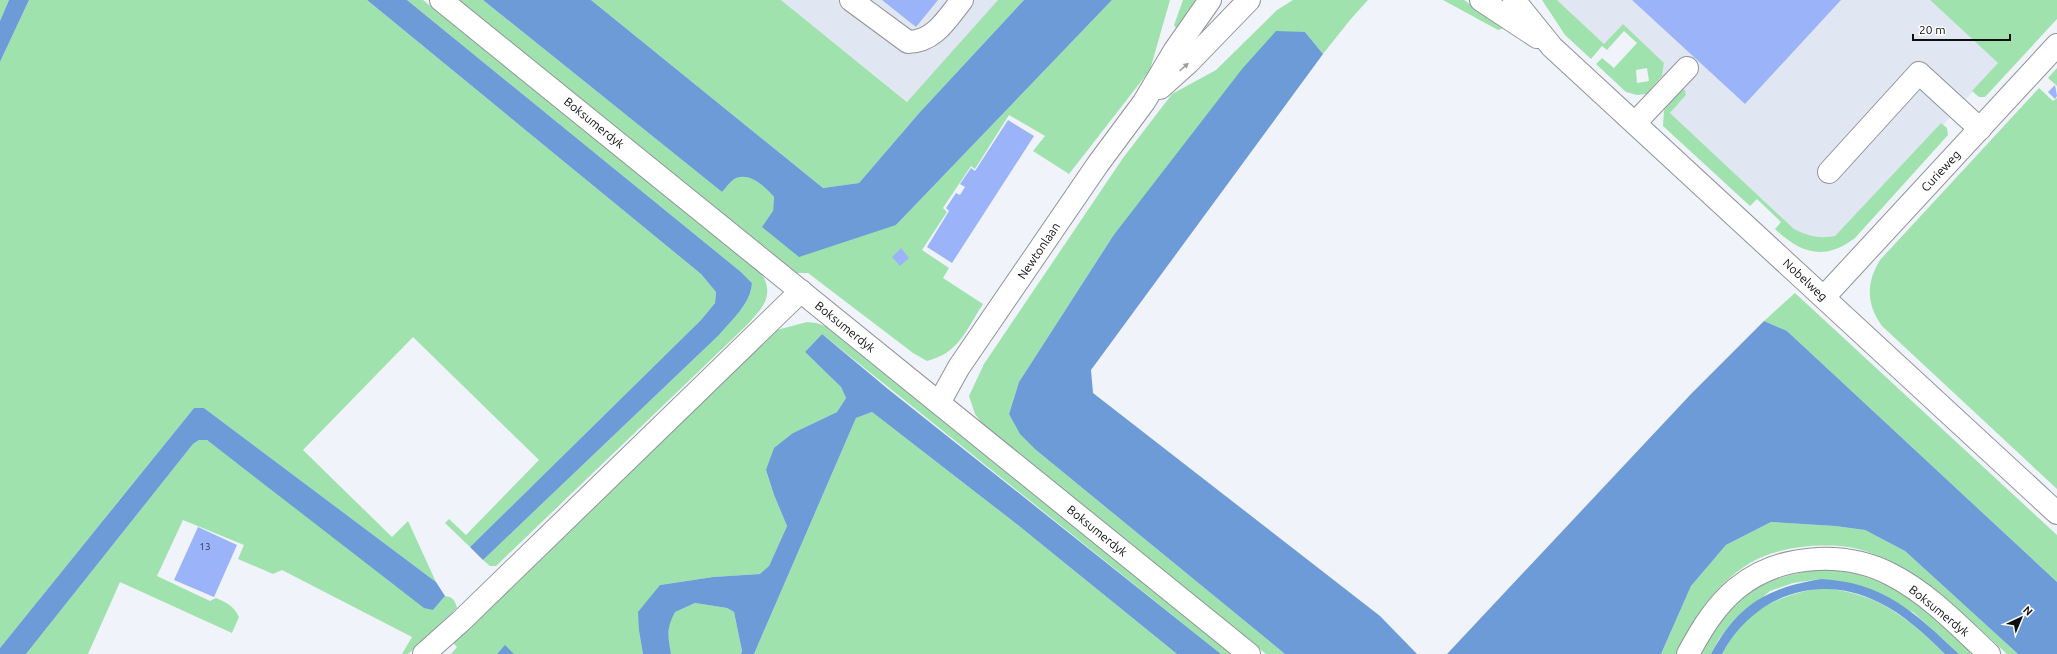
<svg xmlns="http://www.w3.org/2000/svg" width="2057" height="654" viewBox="0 0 2057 654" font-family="Ubuntu,sans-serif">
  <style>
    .built { fill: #e1e6f3 }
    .green { fill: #a0e2ae; fill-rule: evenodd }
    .water { fill: #6d9bd8 }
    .building { fill: #9bb3f9 }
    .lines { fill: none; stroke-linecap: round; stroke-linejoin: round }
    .minor-casing { stroke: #91939a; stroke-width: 24 }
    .minor { stroke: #fff; stroke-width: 22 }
    .oneway { fill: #9e9f9f }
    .labels { text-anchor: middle; stroke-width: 4; stroke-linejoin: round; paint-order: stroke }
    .number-label { font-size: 10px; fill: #30374a }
    .street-label { font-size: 12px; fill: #0d0e10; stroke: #fff }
  </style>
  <rect width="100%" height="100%" fill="#f0f3fa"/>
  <g class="built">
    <path d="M781 0H998L908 102Z"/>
    <path d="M1557 0H1930L1998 63 1943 125 1941 123 1835 236 1823 238 1810 236 1794 229 1670 113 1686 95 1681 90 1664 110 1646 94 1662 76 1664 64 1623 24 1604 44Z"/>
  </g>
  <g class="green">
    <path d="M0 0H9L0 21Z"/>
    <path d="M29 0H367L701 274 716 292 715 303 701 320 470 547 445 523 449 519 466 535 539 460 413 337 303 450 392 537 408 521 436 582 204 408H194L0 648V62Z"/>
    <path d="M407 0H423L750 264C754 268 761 273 764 278 774 299 759 311 747 325L496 566H490L483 560 719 335C732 320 751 303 752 283L741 272Z"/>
    <path d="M457 0H483L722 192C726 188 731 180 735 178 751 171 765 187 774 197L773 211 896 225 1112 0H1170L1150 70 1069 174 1033 151 1045 136 1009 115 975 169 971 166 943 208 947 212 922 250 949 268 943 278 983 304C966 330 959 353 927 361L913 353 808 273H795Z"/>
    <path d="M591 0H781L907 102 998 0H1024L920 112 859 183 823 188Z"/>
    <path d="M1183 0H1199L1176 28 1174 25Z"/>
    <path d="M1293 0H1368L1350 20 1323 54 1305 32 1113 236 1019 382 1009 414 1036 450 1285 654H1266L988 431 975 414 969 396 984 364 1123 158 1172 94 1216 70 1277 10Z"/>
    <path d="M1443 0H1464L1501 25 1502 29 1498 30Z"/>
    <path d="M1542 0H1557L1604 44 1623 24 1664 63 1662 76 1646 94 1637 95 1626 92 1596 64 1602 58 1614 68 1637 43 1624 31 1607 50 1602 46 1591 59 1565 35ZM1647 68 1649 81 1637 83 1636 70Z"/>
    <path d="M1930 0H2057V19L1985 97H1979L1972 91 1998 63Z"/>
    <path d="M2057 68V86L2048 78Z"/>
    <path d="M2039 88 2053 101 2057 98V489L1882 326C1866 304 1866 283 1880 260Z"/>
    <path d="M1681 90H1685L1686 95 1670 113 1794 229C1808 236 1819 239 1835 236L1941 123 1947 128 1948 135 1855 238C1825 261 1801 254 1775 229L1781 222 1757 199 1750 206 1663 126 1664 110Z"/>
    <path d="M1795 293 2057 535V582L1787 331 1764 321Z"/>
    <path d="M807 322 816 323 828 327 1233 654H1221L822 334 805 352 841 387 846 398 837 412 793 433 766 470 774 495 787 526 769 566 761 574 713 577 660 585 639 631 643 654H514L505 646 497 654H451L457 647 453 643 485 614 496 598 773 331Z"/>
    <path d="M872 412 1014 522 1177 654H754L856 418Z"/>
    <path d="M199 440H207L433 610 445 596C453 597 455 600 457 608L408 654H402L412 637 282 570 273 574 238 559 244 545 183 520 157 576 210 601 216 598C227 603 234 606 239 617L232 633 120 582 88 654H26L193 444Z"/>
    <path d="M1771 522 1835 526 1865 530 1905 551 2018 654H2007C1976 626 1947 596 1912 574 1894 562 1869 550 1848 547 1816 543 1778 547 1750 563 1731 574 1713 593 1700 611 1691 623 1685 640 1678 654H1661L1691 586 1726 545Z"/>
    <path d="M1821 569C1890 572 1926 609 1973 654H1959L1913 612 1821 579 1793 583 1770 591 1734 620 1719 639 1711 654H1700C1730 598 1758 578 1821 569Z"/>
    <path d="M1822 588C1879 593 1906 617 1945 654H1722C1744 612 1776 595 1822 588Z"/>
    <path d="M695 603 727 608 734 612 742 651 741 654H671C668 636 666 629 674 612Z"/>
  </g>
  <g class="water">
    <path d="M9 0H29L0 62V21Z"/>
    <path d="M367 0H407L741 272 752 283C751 303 732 320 719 335L483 560 470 547 701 320 715 303 716 292 701 274Z"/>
    <path d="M483 0H591L823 188 859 183 920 112 1024 0H1112L896 225 799 257 762 227 773 211 774 197C765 187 751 172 736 178 731 180 726 188 722 192Z"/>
    <path d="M1276 31 1305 32 1323 54 1091 370 1093 393 1380 616 1417 654H1285L1036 450 1020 434 1009 414 1019 382 1113 236 1242 69Z"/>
    <path d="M1764 321 1787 331 2057 582V654H2018L1905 551 1865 530 1835 526 1771 522 1726 545 1691 586 1661 654H1447L1691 394Z"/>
    <path d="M822 334 888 389 1221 654H1177L1014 522 872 412 856 418 754 654H741L742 651 734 612 727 608 695 603 675 612C666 629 668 636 671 654H643L639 631 638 612 660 585 713 577 760 574 769 566 787 526 774 495 766 470 774 448 793 433 837 412 846 398 841 387 805 352Z"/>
    <path d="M194 408H204L436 582 445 596 433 610 424 608 207 440H199L193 444 26 654H0V648Z"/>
    <path d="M1821 579C1884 582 1915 613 1959 654H1945C1925 635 1904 614 1878 602 1818 572 1753 596 1722 654H1711C1738 604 1767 588 1821 579Z"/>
    <path d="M505 645 514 654H497Z"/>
  </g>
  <g class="building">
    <path d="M882 0H938L916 27Z"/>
    <path d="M1632 0H1841L1745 104Z"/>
    <path d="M2055 85 2057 96 2055 99 2048 92Z"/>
    <path d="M1008 120 1034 136 952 263 927 247 949 211 946 208 956 193 960 195 965 187 960 184 971 168 975 171Z"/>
    <path d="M901 248 909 258 900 266 892 257Z"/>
    <path d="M198 527 237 545 214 597 174 580Z"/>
  </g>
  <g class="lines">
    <g class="minor-casing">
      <g id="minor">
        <path d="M441 0 1249 654"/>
        <path d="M851 0 908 42C934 42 947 19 962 0"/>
        <path d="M1481 0 1537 37"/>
        <path d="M1514 0 1552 47 2057 513"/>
        <path d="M1160 88 1189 62 1249 0"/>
        <path d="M1635 123 1687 68"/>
        <path d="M1829 172 1919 73 1980 129"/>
        <path d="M1824 297 2057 45"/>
        <path d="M939 403 959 367 1098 164 1144 102 1175 50 1210 0"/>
        <path d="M424 654 461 621 801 291"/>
        <path d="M1688 654C1701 630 1715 606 1737 588 1779 554 1844 550 1892 575 1929 594 1959 626 1989 654"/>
      </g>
    </g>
    <use href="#minor" class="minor"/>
  </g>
  <defs><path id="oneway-solid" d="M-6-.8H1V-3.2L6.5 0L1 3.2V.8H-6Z"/></defs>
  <use class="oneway" href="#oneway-solid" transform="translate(1184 67) rotate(-42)"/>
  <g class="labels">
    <g class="number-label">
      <text x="205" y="550">13</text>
    </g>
    <g class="street-label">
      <text transform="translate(594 123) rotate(39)" y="4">Boksumerdyk</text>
      <text transform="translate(1941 171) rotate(-47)" y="4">Curieweg</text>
      <text transform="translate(1039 251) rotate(-56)" y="4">Newtonlaan</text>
      <text transform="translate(1805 280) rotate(43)" y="4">Nobelweg</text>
      <text transform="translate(845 327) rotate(39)" y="4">Boksumerdyk</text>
      <text transform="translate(1097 531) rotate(39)" y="4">Boksumerdyk</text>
      <text transform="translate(1939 611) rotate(39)" y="4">Boksumerdyk</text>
    </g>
  </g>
  <g transform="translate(2021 618) rotate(44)" stroke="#ffffff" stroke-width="3" paint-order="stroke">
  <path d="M0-3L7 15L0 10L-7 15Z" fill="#0d0e10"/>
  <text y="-6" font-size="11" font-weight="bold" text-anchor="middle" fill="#0d0e10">N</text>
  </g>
  <path d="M1913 34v6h97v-6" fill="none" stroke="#0d0e10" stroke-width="2"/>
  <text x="1919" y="34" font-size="12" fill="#0d0e10" stroke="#ffffff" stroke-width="3" paint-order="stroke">20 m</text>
</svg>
